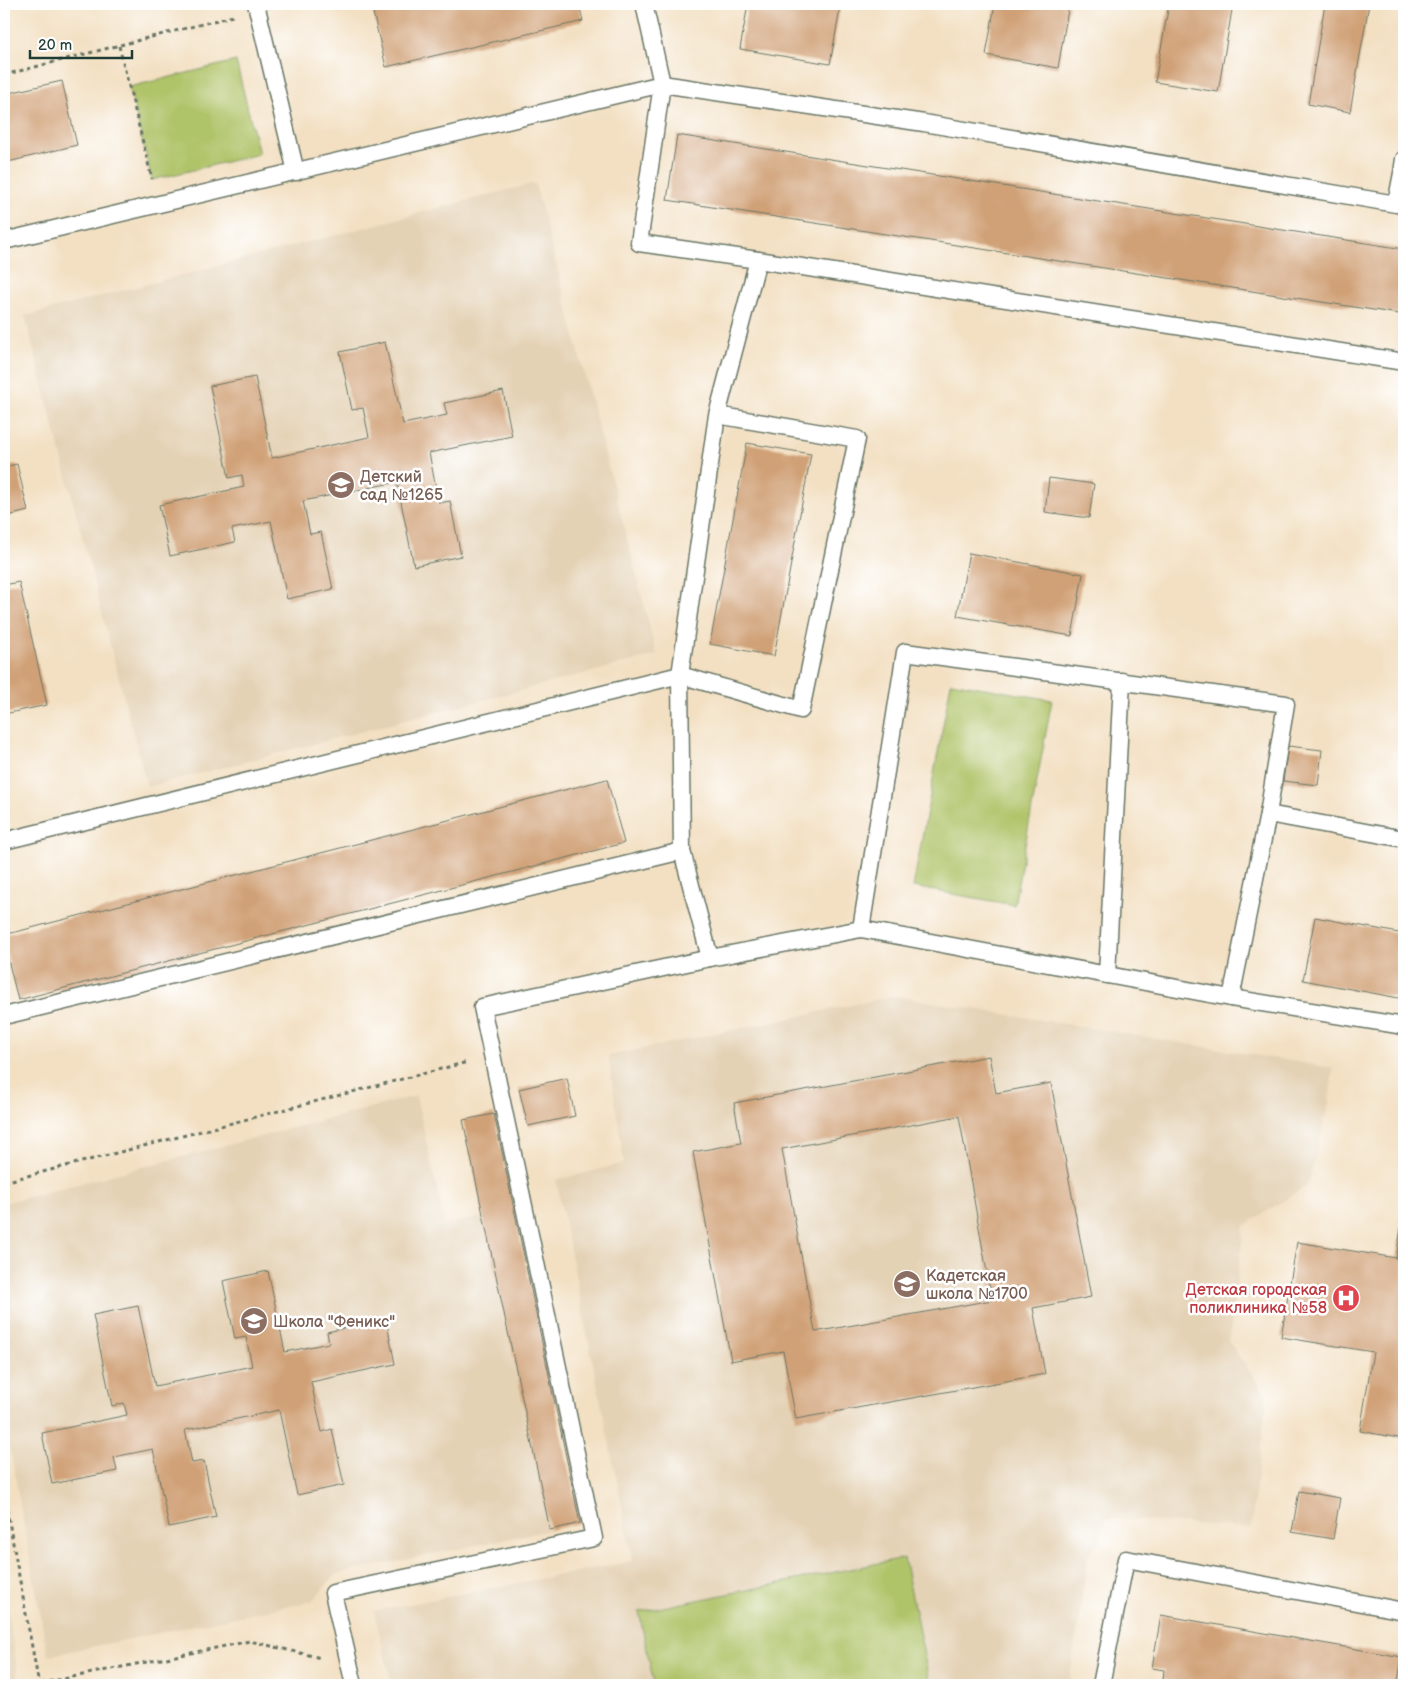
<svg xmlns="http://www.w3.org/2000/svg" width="1408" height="1689" viewBox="0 0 1408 1689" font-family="'Balsamiq Sans',sans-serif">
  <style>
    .built { fill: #e4d2b5 }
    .green { fill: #afc367; stroke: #67804e }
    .building { fill: #d0a177; fill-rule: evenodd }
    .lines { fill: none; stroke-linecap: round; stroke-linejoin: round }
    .service-casing { stroke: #697666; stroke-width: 19 }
    .path { stroke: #697666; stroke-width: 3; stroke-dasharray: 4 4; stroke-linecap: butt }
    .service { stroke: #fff; stroke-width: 16 }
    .labels { text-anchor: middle; stroke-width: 5; stroke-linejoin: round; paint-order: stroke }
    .education-label { font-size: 16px; fill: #785e54; stroke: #fff; text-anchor: start }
    .health-label { font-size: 16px; fill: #be3a42; stroke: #fff; text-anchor: end }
  </style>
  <rect width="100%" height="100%" fill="#fff"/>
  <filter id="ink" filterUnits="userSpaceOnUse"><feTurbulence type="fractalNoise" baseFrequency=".02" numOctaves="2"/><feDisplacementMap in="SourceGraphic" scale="10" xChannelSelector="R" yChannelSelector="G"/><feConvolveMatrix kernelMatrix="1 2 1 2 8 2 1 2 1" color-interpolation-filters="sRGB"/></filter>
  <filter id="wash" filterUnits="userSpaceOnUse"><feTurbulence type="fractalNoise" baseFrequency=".0096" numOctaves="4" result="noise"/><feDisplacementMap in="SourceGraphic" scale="20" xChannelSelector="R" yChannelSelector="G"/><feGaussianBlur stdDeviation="1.12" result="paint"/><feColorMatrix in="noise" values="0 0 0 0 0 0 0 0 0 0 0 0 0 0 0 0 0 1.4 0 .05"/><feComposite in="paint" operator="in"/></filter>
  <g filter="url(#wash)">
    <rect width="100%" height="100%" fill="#f3e0c3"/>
    <g class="built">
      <path d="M535 183 657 655 147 787 25 316Z"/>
      <path d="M895 996 1333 1068 1329 1103 1308 1185 1244 1226 1229 1342 1267 1396 1251 1528 1106 1518 1101 1541 1088 1554 1069 1685H392L374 1611 633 1561 556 1180 624 1163 608 1056Z"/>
      <path d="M416 1096 445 1224 483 1217 550 1530 336 1574 312 1601 48 1656 4 1417V1203Z"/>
      <path d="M4 1586 19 1683 10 1685H4Z"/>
    </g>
    <g class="green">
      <path d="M236 61 259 154 152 180 129 87Z"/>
      <path d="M951 682 1052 700 1014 905 913 887Z"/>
      <path d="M904 1558 930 1685H654L639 1612Z"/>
    </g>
    <g id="blocks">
      <g class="building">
        <path d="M371 4H579L583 21 386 67Z"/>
        <path d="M748 4H841L830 64 740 49Z"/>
        <path d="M995 4H1069L1058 68 986 55Z"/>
        <path d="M1169 4H1233L1218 92 1155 82Z"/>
        <path d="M1325 4H1369L1350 112 1308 104Z"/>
        <path d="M62 81 77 145 4 163V94Z"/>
        <path d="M677 135 1404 249V281L1399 314 667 200Z"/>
        <path d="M385 342 403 424 447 415 444 403 503 391 512 436 429 453 439 503 450 501 461 556 414 566 397 482 303 501 310 534 321 532 333 589 287 599 271 521 232 529 235 542 170 556 159 505 244 487 242 475 229 478 210 386 255 377 272 458 369 437 363 408 352 410 340 352Z"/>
        <path d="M747 443 811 454 774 656 710 644Z"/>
        <path d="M17 464 28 511 4 517V467Z"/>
        <path d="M1049 478 1094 484 1089 518 1045 512Z"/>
        <path d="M969 553 1083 574 1072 636 957 616Z"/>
        <path d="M19 582 47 705 4 714V585Z"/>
        <path d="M1288 746 1322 750 1318 785 1283 781Z"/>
        <path d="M607 779 624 843 18 1000 4 943V935Z"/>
        <path d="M1315 917 1404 934V999L1303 980Z"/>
        <path d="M989 1056 996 1093 1051 1083 1091 1297 1033 1308 1045 1374 796 1419 783 1351 731 1361 693 1152 741 1143 734 1103ZM959 1116 992 1300 815 1332 782 1149Z"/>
        <path d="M567 1078 575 1116 528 1126 519 1089Z"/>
        <path d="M494 1114 580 1523 550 1530 463 1120Z"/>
        <path d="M1403 1216H1404V1439L1360 1431 1373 1352 1281 1337 1297 1242 1396 1258Z"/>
        <path d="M268 1271 285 1352 329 1343 327 1332 386 1319 395 1364 311 1382 322 1432 332 1429 344 1485 297 1495 279 1410 185 1430 192 1463 204 1461 216 1517 169 1527 153 1449 114 1457 117 1471 52 1484 42 1433 127 1415 124 1403 112 1406 93 1315 138 1306 155 1386 252 1366 246 1337 235 1339 223 1281Z"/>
        <path d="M1299 1491 1340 1498 1333 1539 1292 1532Z"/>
        <path d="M1161 1615 1402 1657 1398 1681 1404 1682V1685H1251L1240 1683 1239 1685H1199L1163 1679 1164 1670 1152 1668Z"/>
      </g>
    </g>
  </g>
  <g filter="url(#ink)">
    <use href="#blocks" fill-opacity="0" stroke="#697666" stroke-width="1"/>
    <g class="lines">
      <g class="service-casing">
        <g id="service">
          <path d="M256 4 296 172"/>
          <path d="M1404 159 1402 173H1404H1402L1396 204 924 123 662 84 639 243 758 260 1404 362"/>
          <path d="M4 241 662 84 644 4"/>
          <path d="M717 415 857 439 801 710 680 675 717 415 758 260"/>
          <path d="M4 841 680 675 682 851"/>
          <path d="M861 929 905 652 1286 704 1268 814"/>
          <path d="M1107 975 1122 681"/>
          <path d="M1231 998 1268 814 1404 839"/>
          <path d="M4 1016 682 851 710 958 861 929 1231 998 1404 1026"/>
          <path d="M354 1685 333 1593 594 1538 482 1007 710 958"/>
          <path d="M1101 1685 1126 1559 1404 1611"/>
        </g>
      </g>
      <g class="path">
        <path d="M119 46 152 179"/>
        <path d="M4 75 233 16"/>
        <path d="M4 1182 468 1062"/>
        <path d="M4 1494 39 1685"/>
        <path d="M33 1685 250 1641 321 1658"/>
      </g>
      <use href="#service" class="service"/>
    </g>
  </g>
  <defs>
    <g id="school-disc" transform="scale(1.4375)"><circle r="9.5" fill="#8d6e63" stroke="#fff"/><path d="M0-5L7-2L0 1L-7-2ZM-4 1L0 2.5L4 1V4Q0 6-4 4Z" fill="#fff"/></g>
    <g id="hospital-disc" transform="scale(1.4375)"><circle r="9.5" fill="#e0444e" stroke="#fff"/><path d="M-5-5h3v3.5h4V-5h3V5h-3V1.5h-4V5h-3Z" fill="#fff"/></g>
  </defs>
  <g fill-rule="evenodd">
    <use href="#school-disc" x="341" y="485"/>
    <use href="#school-disc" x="907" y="1284"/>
    <use href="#hospital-disc" x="1346" y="1298"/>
    <use href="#school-disc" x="254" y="1321"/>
  </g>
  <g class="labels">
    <g class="education-label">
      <text x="360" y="482">Детский<tspan x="360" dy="18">сад №1265</tspan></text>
      <text x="926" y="1281">Кадетская<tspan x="926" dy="18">школа №1700</tspan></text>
      <text x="273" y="1327">Школа "Феникс"</text>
    </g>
    <g class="health-label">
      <text x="1327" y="1295">Детская городская<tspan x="1327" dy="18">поликлиника №58</tspan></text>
    </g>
  </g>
  <rect width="1408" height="1689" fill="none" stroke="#fff" stroke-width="20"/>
  <path d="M30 50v8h102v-8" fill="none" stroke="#1f3d34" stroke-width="2.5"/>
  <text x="38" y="50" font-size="15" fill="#1f3d34" stroke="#ffffff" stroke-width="4" paint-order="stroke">20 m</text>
</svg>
